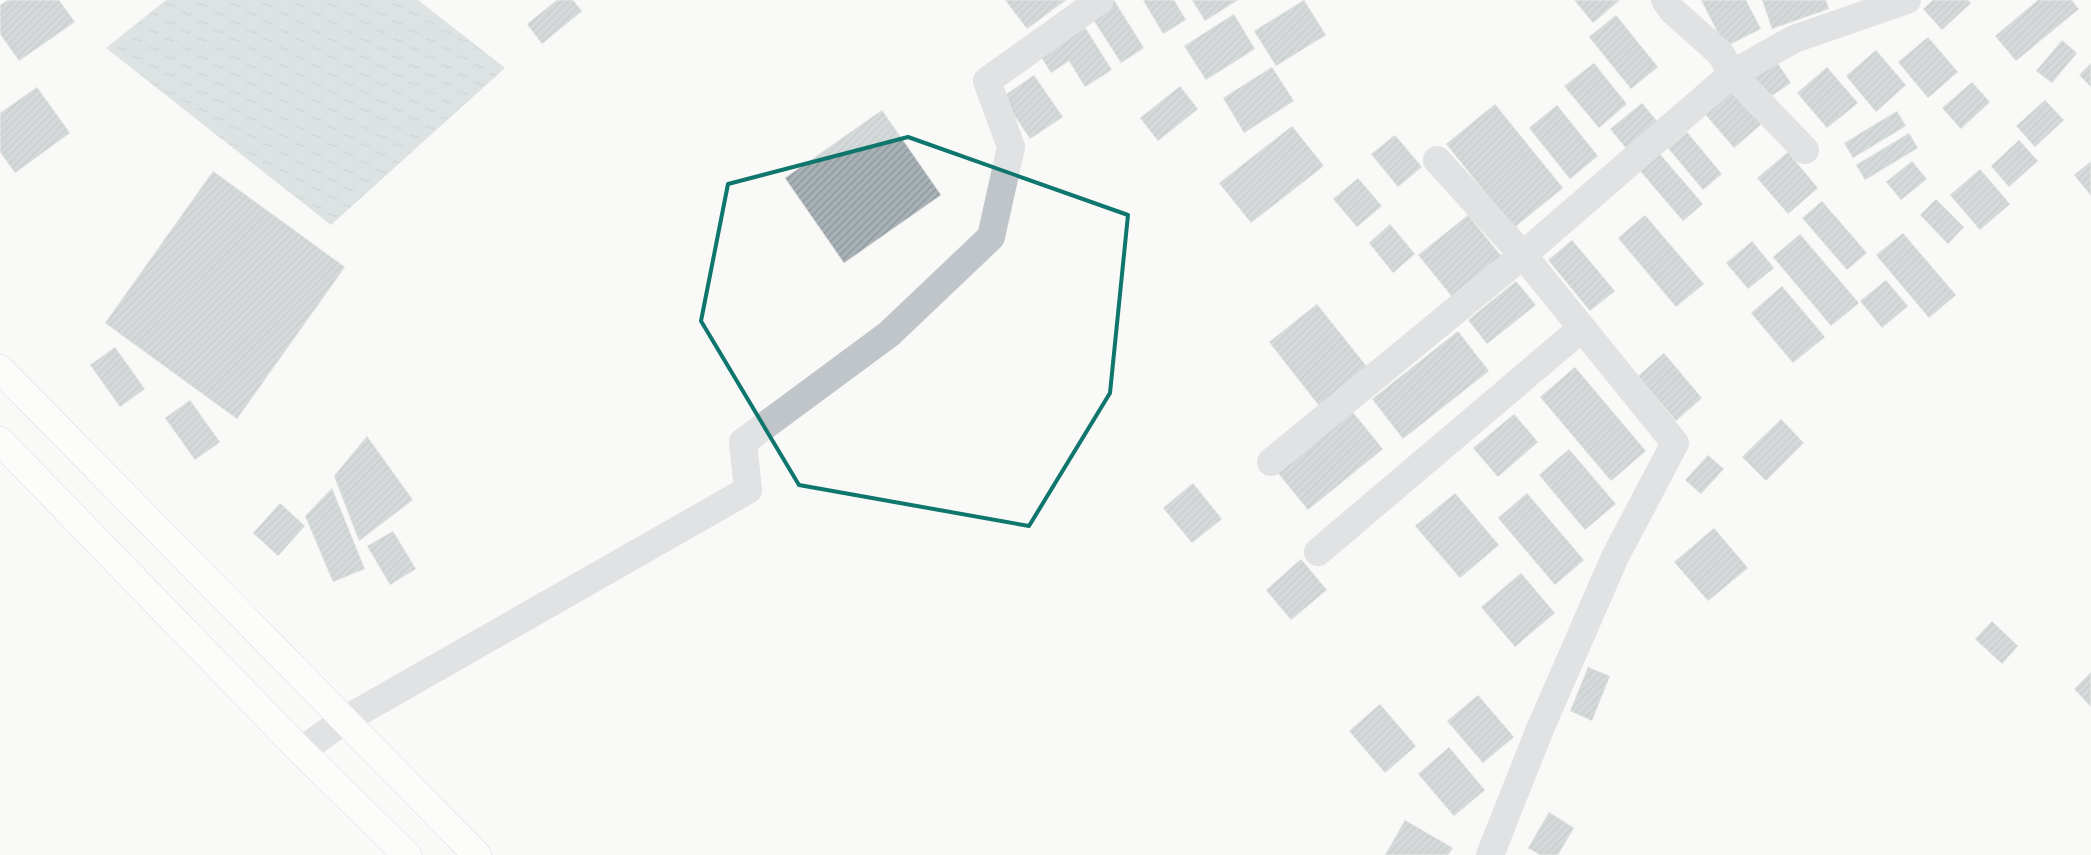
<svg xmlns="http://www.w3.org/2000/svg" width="2091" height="855" viewBox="0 0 2091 855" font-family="Figtree,sans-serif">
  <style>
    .water { fill: url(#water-ripples) }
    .building { fill: url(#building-hatch); stroke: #dbdbd9 }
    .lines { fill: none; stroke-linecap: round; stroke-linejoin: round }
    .major-casing { stroke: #b4babd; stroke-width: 29 }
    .minor { stroke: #c0c5c9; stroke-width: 28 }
    .major { stroke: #fff; stroke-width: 28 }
    .marked { fill: none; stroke: #0f766e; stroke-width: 4; stroke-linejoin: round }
  </style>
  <defs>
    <pattern id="water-ripples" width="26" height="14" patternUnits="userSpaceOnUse" patternTransform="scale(1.25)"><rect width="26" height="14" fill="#bac6ca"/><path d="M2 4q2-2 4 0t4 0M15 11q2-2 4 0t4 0" fill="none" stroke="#9ba6a9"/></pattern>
    <pattern id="building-hatch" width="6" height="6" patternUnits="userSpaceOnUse" patternTransform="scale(1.25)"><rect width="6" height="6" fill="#a7b1b6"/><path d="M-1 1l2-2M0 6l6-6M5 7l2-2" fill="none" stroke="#8c9599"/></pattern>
  </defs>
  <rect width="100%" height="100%" fill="#f9f9f7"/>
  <path class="water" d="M166 0H418L505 68 331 225 106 48Z"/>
  <g class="building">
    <path d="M8 0H59L75 22 19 61 0 34V5Z"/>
    <path d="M557 0H573L582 11 542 44 527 24Z"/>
    <path d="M1005 0H1066L1027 29Z"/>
    <path d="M1109 0H1114L1144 48 1121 63 1089 13Z"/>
    <path d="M1143 0H1174L1186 20 1163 34Z"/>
    <path d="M1192 0H1238L1205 21Z"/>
    <path d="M1304 0 1326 35 1276 66 1254 31Z"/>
    <path d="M1574 0H1620L1593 23Z"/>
    <path d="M1701 0H1746L1761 29 1725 47Z"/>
    <path d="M1762 0H1826L1829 9 1772 29Z"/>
    <path d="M1933 0H1968L1971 3 1942 30 1923 9Z"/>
    <path d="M2038 0H2072L2079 9 2016 61 1995 36Z"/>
    <path d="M1234 14 1255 49 1206 80 1184 46Z"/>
    <path d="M1616 15 1658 67 1631 89 1589 37Z"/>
    <path d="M1083 24 1112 70 1085 87 1069 61 1051 73 1038 52Z"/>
    <path d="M1928 37 1958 72 1928 98 1898 62Z"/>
    <path d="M2062 40 2077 53 2052 83 2036 71Z"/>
    <path d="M1876 50 1906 85 1876 112 1846 76Z"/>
    <path d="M1773 56 1791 83 1767 99 1749 71Z"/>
    <path d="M1594 63 1627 104 1599 128 1564 86Z"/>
    <path d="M2091 63V87L2079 75Z"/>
    <path d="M1272 67 1294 101 1244 133 1223 98Z"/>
    <path d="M1827 67 1858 103 1827 128 1797 93Z"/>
    <path d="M1034 75 1063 117 1030 139 1002 97Z"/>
    <path d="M1972 82 1990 102 1961 129 1942 108Z"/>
    <path d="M1180 86 1198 109 1158 141 1140 118Z"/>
    <path d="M37 87 70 133 15 173 0 152V113Z"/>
    <path d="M1735 87 1764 122 1734 148 1704 113Z"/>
    <path d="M2045 100 2064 120 2035 147 2016 126Z"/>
    <path d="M1642 103 1662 127 1630 153 1610 129Z"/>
    <path d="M1495 104 1563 188 1514 228 1446 144Z"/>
    <path d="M1557 105 1598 156 1570 179 1529 128Z"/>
    <path d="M882 110 941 195 844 263 785 178Z"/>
    <path d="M1897 111 1906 126 1853 158 1844 143Z"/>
    <path d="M1292 126 1324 166 1251 223 1219 183Z"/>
    <path d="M1687 132 1722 174 1703 190 1668 148Z"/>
    <path d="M1909 133 1918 148 1865 180 1856 165Z"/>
    <path d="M1395 135 1422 167 1398 187 1371 154Z"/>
    <path d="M2019 140 2038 161 2009 187 1991 166Z"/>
    <path d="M1788 152 1818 188 1788 214 1757 178Z"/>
    <path d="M1660 154 1703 204 1683 221 1640 171Z"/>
    <path d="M1912 161 1927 179 1901 200 1886 182Z"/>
    <path d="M2091 161V196L2074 175Z"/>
    <path d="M1980 169 2010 204 1980 230 1950 195Z"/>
    <path d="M213 171 345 267 237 419 105 323Z"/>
    <path d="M1358 178 1382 206 1357 227 1333 199Z"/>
    <path d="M1936 199 1964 227 1948 244 1920 215Z"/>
    <path d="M1822 201 1867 253 1847 270 1802 218Z"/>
    <path d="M1468 215 1503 258 1453 298 1418 255Z"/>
    <path d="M1645 215 1704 284 1676 307 1618 238Z"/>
    <path d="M1390 224 1415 254 1393 273 1369 243Z"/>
    <path d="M1903 233 1956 295 1929 318 1876 255Z"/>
    <path d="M1800 234 1859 303 1831 326 1773 257Z"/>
    <path d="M1572 240 1615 291 1590 311 1548 260Z"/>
    <path d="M1752 241 1774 268 1748 289 1726 263Z"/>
    <path d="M1886 280 1908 306 1882 328 1860 301Z"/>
    <path d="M1516 281 1536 305 1487 344 1468 320Z"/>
    <path d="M1782 286 1825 337 1793 363 1751 313Z"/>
    <path d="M1317 304 1372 373 1323 411 1269 342Z"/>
    <path d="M1458 331 1489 371 1403 439 1372 399Z"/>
    <path d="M115 347 145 389 120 407 90 365Z"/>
    <path d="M1664 353 1702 398 1676 421 1638 376Z"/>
    <path d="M1575 367 1646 451 1611 481 1540 397Z"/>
    <path d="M190 400 220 442 195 460 165 418Z"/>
    <path d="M1352 411 1383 449 1308 510 1277 472Z"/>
    <path d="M1514 414 1538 442 1498 477 1473 448Z"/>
    <path d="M1781 419 1804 443 1766 481 1742 457Z"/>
    <path d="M367 436 413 500 359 541 334 476Z"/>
    <path d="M1569 449 1616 504 1585 530 1539 475Z"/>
    <path d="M1708 455 1724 469 1701 494 1685 480Z"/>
    <path d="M1193 483 1222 519 1192 543 1163 508Z"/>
    <path d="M332 488 365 569 333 582 305 516Z"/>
    <path d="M1455 493 1499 545 1460 578 1415 526Z"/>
    <path d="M1527 493 1584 560 1555 585 1498 518Z"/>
    <path d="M280 503 305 526 278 556 253 533Z"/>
    <path d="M1714 528 1748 568 1708 601 1674 562Z"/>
    <path d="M393 531 416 569 390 585 367 546Z"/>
    <path d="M1301 559 1327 590 1291 620 1266 590Z"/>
    <path d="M1521 573 1555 613 1515 647 1481 607Z"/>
    <path d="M1992 621 2018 646 2002 664 1975 639Z"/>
    <path d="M1588 667 1610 676 1592 721 1570 711Z"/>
    <path d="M2091 672V707L2074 689Z"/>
    <path d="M1478 695 1514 737 1483 763 1447 721Z"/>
    <path d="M1380 704 1416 746 1385 773 1349 731Z"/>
    <path d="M1449 747 1485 790 1454 816 1418 774Z"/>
    <path d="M1549 812 1574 828 1558 855H1540L1528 848Z"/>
    <path d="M1405 820 1453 848 1448 855H1385Z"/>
  </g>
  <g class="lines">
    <g class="major-casing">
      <g id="major">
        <path d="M0 369 477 855"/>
        <path d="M0 441 301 751 407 855"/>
      </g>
    </g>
    <g class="minor">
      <path d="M1665 0 1672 10 1721 54 1732 74 1805 150"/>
      <path d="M1437 160 1523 255 1675 443 1615 557 1540 729 1490 855"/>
      <path d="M1271 462 1523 255 1732 74 1794 39 1907 0"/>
      <path d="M1318 552 1582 328"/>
      <path d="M301 751 343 721 748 490 743 442 889 334 991 237 1011 147 987 81 1100 0"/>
    </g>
    <use href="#major" class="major"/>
  </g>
  <path d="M0 0H2091V855H0ZM908 137 1128 215 1110 393 1029 526 799 485 701 321 728 184Z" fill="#f9f9f7" fill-opacity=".55" fill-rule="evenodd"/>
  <path class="marked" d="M908 137 1128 215 1110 393 1029 526 799 485 701 321 728 184Z"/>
</svg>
